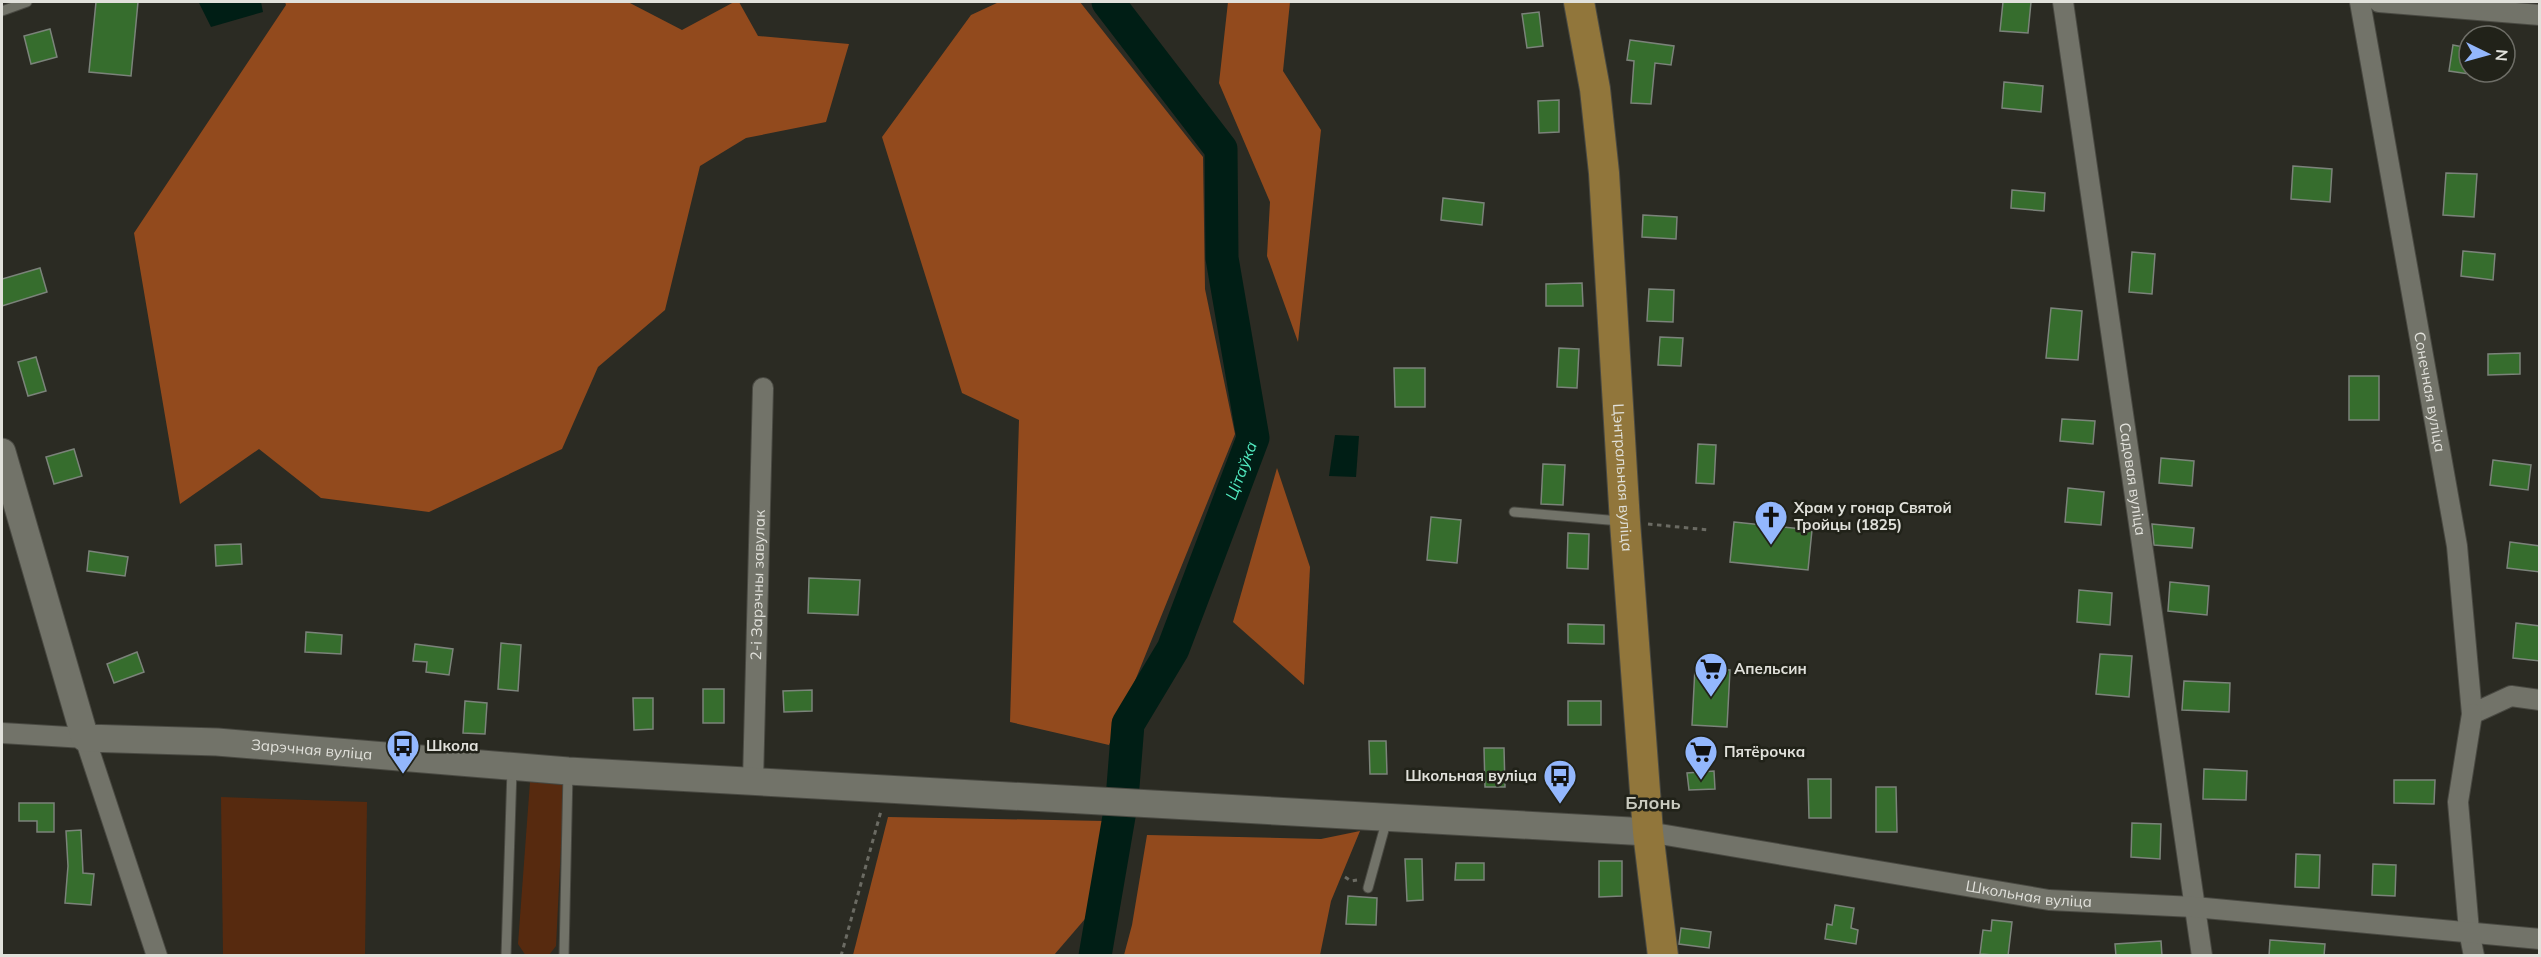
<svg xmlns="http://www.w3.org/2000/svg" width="2541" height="957" viewBox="0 0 2541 957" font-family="Mulish,sans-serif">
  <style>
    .green { fill: #572a0f }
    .forest { fill: #924a1d }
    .water { fill: #001e15 }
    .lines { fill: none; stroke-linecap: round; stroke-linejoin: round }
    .river { stroke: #001e15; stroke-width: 33 }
    .building { fill: #366d2d; stroke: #7b837a; stroke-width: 1.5 }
    .lane-casing { stroke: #494942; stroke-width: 11 }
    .street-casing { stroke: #494942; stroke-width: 22 }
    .secondary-casing { stroke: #494942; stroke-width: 29 }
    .primary-casing { stroke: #494942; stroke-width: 32 }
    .path { stroke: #6b6b63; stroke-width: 3; stroke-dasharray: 4.5 4.5; stroke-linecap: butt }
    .lane { stroke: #727369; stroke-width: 9 }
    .street { stroke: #727369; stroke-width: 20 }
    .secondary { stroke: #727369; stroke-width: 27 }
    .primary { stroke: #91763b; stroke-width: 30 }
    .labels { text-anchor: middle; stroke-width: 5; stroke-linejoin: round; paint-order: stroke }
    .street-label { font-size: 15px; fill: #e1e1db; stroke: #212219 }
    .poi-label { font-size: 15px; font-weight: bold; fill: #e1e1db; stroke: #212219; text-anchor: start }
    .water-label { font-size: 16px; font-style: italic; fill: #52ecc2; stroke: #212219 }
    .quarter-label { font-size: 18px; font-weight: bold; fill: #c9cabf; stroke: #212219 }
  </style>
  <rect width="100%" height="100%" fill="#2b2b23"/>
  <g class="green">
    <path d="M530 782 564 785 556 946 549 955 526 956 518 944Z"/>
    <path d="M221 797 367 802 365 955H223Z"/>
  </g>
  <g class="forest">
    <path d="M285 2H628L682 30 734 2H739L758 36 849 44 826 122 746 138 700 166 665 310 598 367 562 449 429 512 321 498 259 449 180 504 134 233 286 5Z"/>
    <path d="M999 2H1080L1203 157 1205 289 1235 434 1109 745 1010 722 1019 420 962 393 882 137 971 15Z"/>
    <path d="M1228 2H1290L1283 71 1321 130 1298 342 1267 256 1270 202 1219 83Z"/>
    <path d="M1277 468 1310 567 1304 685 1233 622Z"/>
    <path d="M888 817 1105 821 1091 912 1054 955H853Z"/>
    <path d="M1360 831 1331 901 1320 955H1124L1132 925 1147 835 1321 839Z"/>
  </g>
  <g class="water">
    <path d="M207 2H261L263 12 211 27 199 3Z"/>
    <path d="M1335 435 1359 436 1356 477 1329 476Z"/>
  </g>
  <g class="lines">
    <path class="river" id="s1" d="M1095 956 1122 799 1128 724 1173 649 1253 438 1222 258 1221 149 1108 2"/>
  </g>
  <g class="building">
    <path d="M96 2H138L131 76 89 72Z"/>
    <path d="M2003 2H2031L2028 33 2000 31Z"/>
    <path d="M1539 12 1543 46 1527 48 1522 14Z"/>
    <path d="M50 29 57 57 31 64 24 36Z"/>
    <path d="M1630 40 1674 46 1671 65 1655 63 1651 104 1631 103 1634 61 1627 60Z"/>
    <path d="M2453 45 2469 48V74L2449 71Z"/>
    <path d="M2004 82 2043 86 2041 112 2002 108Z"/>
    <path d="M1559 100V132L1539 133 1538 101Z"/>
    <path d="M2293 166 2332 169 2330 202 2291 199Z"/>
    <path d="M2446 173 2477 174 2474 217 2443 215Z"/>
    <path d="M2012 190 2045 193 2044 211 2011 208Z"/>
    <path d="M1443 198 1484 203 1482 225 1441 220Z"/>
    <path d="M1643 215 1677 217 1676 239 1642 237Z"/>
    <path d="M2463 251 2495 254 2493 280 2461 276Z"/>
    <path d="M2132 252 2155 254 2152 294 2129 292Z"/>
    <path d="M40 268 47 292 2 306V279Z"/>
    <path d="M1582 283 1583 306H1546V284Z"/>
    <path d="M1649 289 1674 290 1673 322 1647 321Z"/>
    <path d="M2051 308 2082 311 2078 360 2046 358Z"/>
    <path d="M1660 337 1683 338 1681 366 1658 365Z"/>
    <path d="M1559 348 1579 349 1577 388 1557 387Z"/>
    <path d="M2520 353V374L2488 375V354Z"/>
    <path d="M36 357 46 391 28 396 18 362Z"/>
    <path d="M1394 368H1425V407H1395Z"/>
    <rect x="2349" y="376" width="30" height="44"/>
    <path d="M2062 419 2095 421 2093 444 2060 441Z"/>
    <path d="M1698 444 1716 445 1714 484 1696 483Z"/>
    <path d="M74 449 82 476 54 484 46 457Z"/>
    <path d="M2161 458 2194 461 2192 486 2159 483Z"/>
    <path d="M2493 460 2531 465 2528 490 2490 485Z"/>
    <path d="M1543 464 1565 465 1563 505 1541 504Z"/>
    <path d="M2068 488 2104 492 2101 525 2065 522Z"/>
    <path d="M1431 517 1461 520 1457 563 1427 560Z"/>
    <path d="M1734 522 1812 530 1808 570 1730 562Z"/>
    <path d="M2152 524 2194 528 2192 548 2154 545Z"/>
    <path d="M1568 533 1589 534 1588 569 1567 568Z"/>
    <path d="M2510 542 2540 546V572L2507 568Z"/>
    <path d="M241 544 242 564 216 566 215 545Z"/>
    <path d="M89 551 128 557 125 576 87 571Z"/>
    <path d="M809 578 860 580 858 615 808 613Z"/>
    <path d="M2170 582 2209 586 2207 615 2168 611Z"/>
    <path d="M2079 590 2112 593 2110 625 2077 622Z"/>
    <path d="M2516 623 2540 626V661L2513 658Z"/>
    <path d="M1568 624 1604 625V644L1568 643Z"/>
    <path d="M306 632 342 635 341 654 305 652Z"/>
    <path d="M501 643 521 645 518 691 498 689Z"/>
    <path d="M415 644 453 649 449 675 426 672 427 662 413 661Z"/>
    <path d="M137 652 144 672 114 683 107 664Z"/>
    <path d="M2100 654 2132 656 2129 697 2096 694Z"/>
    <path d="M1695 668 1730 670 1727 727 1692 725Z"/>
    <path d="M2184 681 2230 683 2229 712 2182 710Z"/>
    <rect x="703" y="689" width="21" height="34"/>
    <path d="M812 690V711L784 712 783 691Z"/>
    <path d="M633 698H653V729L634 730Z"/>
    <path d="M465 701 487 703 485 734 463 733Z"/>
    <rect x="1568" y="701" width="33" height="24"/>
    <path d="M1369 741H1386L1387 774H1370Z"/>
    <path d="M1484 748H1504L1505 787H1485Z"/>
    <path d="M2204 769 2247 771 2246 800 2203 799Z"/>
    <path d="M1714 771 1715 789 1689 790 1687 773Z"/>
    <path d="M1808 779H1831V818H1809Z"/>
    <path d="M2394 780H2435L2434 804 2394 803Z"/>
    <path d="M1876 787H1896L1897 832H1876Z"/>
    <path d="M19 803H54V832H37V821H19Z"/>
    <path d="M2132 823 2161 824 2160 859 2131 857Z"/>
    <path d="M81 830 83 873 94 874 91 905 65 903 68 866 66 831Z"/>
    <path d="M2296 854 2320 855 2319 888 2295 887Z"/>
    <path d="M1405 859H1422L1423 900 1407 901Z"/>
    <path d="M1599 861H1622V896L1599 897Z"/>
    <path d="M1456 863H1484V880H1455Z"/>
    <path d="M2373 864 2396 865 2395 896 2372 895Z"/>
    <path d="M1348 896 1377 898 1376 925 1346 924Z"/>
    <path d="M1835 905 1854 908 1851 928 1858 930 1856 944 1825 939 1827 924 1832 925Z"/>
    <path d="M1992 920 2012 922 2008 956 1980 954 1983 930 1991 931Z"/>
    <path d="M1681 928 1711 932 1709 948 1679 944Z"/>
    <path d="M2270 940 2325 944 2324 956H2269Z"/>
    <path d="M2161 941 2162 956H2116L2115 944Z"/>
  </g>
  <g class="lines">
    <g class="lane-casing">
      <g id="lane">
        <path d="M2 11 27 2"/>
        <path d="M1514 512 1620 521"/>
        <path d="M1368 888 1387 819"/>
        <path d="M506 956 512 769"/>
        <path d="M564 956 568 772"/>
      </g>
    </g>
    <g class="street-casing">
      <g id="street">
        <path id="s2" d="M2063 2 2202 956"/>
        <path id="s3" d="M2360 2 2457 546 2472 714 2511 696 2540 700"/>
        <path d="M2379 2 2540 15"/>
        <path d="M2472 714 2458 802 2469 931 2474 956"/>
        <path d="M2 733 85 738 157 956"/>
        <path id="s4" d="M753 781 763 388"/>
        <path id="s5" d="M1648 832 2049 900 2194 907 2540 939"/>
      </g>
    </g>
    <g class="secondary-casing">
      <g id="secondary">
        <path id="s6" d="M2 452 85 738 217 742 568 771 1648 832"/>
      </g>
    </g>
    <g class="primary-casing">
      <g id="primary">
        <path id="s7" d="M1579 2 1595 89 1604 173 1625 522 1648 832 1663 956"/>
      </g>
    </g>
    <g class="path">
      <path d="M1648 524 1709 530"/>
      <path d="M1345 877 1351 881 1357 880"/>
      <path d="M841 956 881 811"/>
    </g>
    <use href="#lane" class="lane"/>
    <use href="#street" class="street"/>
    <use href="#secondary" class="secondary"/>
    <use href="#primary" class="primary"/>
  </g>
  <defs>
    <g id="church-pin" transform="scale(1.725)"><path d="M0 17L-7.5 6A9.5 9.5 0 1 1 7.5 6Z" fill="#93b7fd" stroke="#212219"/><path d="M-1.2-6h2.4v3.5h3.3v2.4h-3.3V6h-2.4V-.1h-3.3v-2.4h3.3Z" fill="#111"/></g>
    <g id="supermarket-pin" transform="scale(1.725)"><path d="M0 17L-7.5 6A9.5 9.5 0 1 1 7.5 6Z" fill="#93b7fd" stroke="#212219"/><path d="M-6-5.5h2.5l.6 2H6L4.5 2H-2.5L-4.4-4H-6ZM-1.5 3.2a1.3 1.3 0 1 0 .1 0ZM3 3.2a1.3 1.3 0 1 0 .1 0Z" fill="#111"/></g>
    <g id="bus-pin" transform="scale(1.725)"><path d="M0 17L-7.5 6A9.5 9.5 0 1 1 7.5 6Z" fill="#93b7fd" stroke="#212219"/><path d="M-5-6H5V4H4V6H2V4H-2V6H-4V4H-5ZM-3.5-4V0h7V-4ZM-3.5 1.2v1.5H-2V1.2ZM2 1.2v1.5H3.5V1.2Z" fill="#111"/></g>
  </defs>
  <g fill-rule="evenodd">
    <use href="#church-pin" x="1771" y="517"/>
    <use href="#supermarket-pin" x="1711" y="669"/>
    <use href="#bus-pin" x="403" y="746"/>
    <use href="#supermarket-pin" x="1701" y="752"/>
    <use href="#bus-pin" x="1560" y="776"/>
  </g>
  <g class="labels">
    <g class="street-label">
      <text dy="5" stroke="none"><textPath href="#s3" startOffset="396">Сонечная вуліца</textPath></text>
      <text dy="5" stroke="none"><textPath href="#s7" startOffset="478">Цэнтральная вуліца</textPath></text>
      <text dy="5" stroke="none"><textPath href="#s2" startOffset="482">Садовая вуліца</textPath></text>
      <text dy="5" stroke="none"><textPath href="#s4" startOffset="196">2-і Зарэчны завулак</textPath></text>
      <text dy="5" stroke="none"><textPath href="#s6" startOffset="525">Зарэчная вуліца</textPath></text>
      <text dy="5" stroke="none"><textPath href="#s5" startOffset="386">Школьная вуліца</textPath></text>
    </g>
    <g class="poi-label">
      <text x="1794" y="513">Храм у гонар Святой<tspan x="1794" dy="17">Тройцы (1825)</tspan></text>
      <text x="1734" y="674">Апельсин</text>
      <text x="426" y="751">Школа</text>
      <text x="1724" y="757">Пятёрочка</text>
      <text x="1537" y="781" text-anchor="end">Школьная вуліца</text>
    </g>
    <g class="water-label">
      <text dy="6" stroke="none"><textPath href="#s1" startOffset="513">Цітаўка</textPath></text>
    </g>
    <g class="quarter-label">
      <text x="1653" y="809">Блонь</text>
    </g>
  </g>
  <rect width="2541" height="957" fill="none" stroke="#e1e1db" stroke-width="6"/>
  <g transform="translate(2487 54) rotate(95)"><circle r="28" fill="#212219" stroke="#6e6e67" stroke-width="1.5"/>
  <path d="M0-4.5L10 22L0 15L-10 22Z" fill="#93b7fd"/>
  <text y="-9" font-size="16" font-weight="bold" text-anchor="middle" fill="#e1e1db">N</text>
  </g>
</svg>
